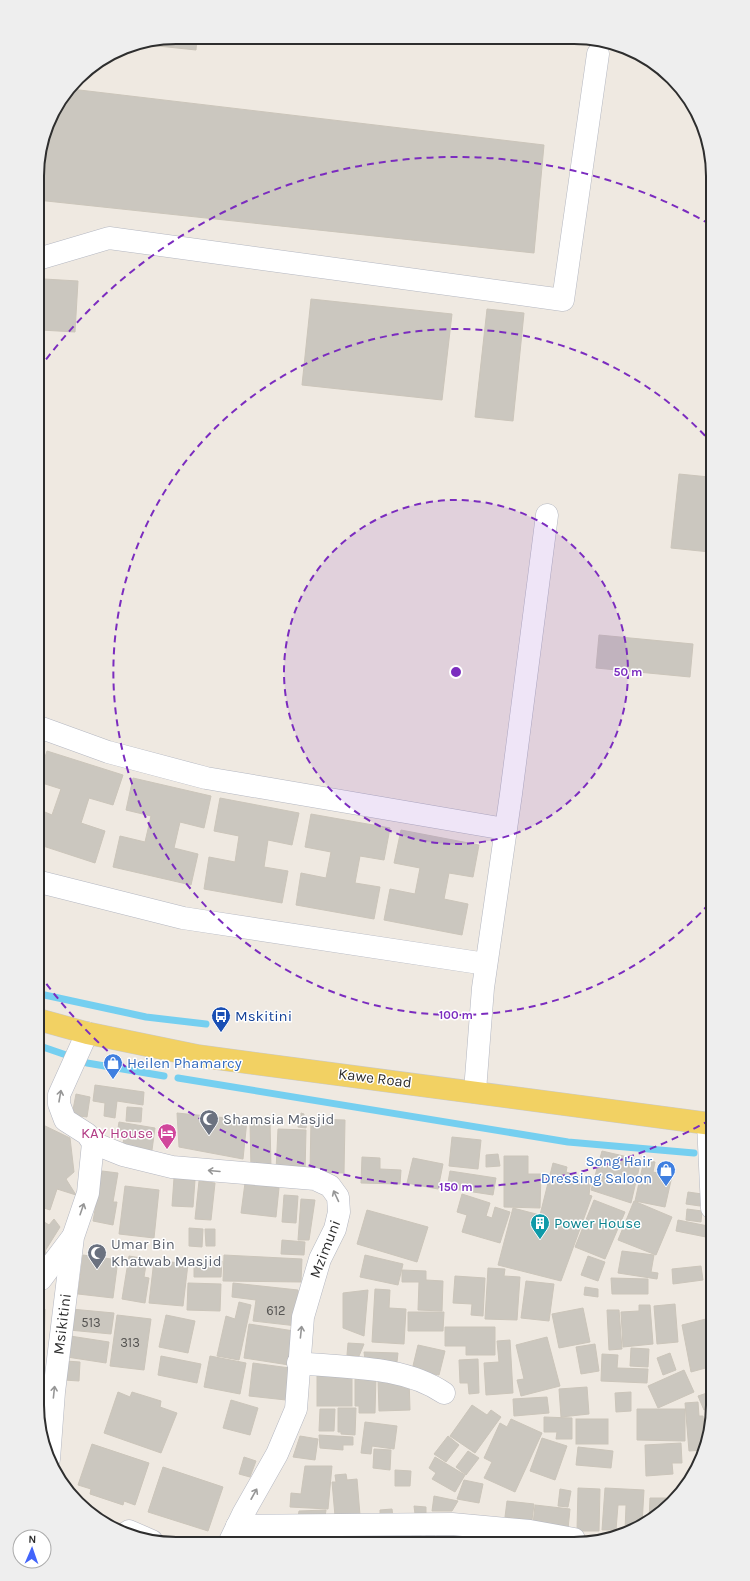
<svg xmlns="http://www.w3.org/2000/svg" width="750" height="1581" viewBox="0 0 750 1581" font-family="Karla,sans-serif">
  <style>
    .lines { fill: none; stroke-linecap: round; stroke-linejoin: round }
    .stream { stroke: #75cff0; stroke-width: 7 }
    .building { fill: #cbc7bf; stroke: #cbc5ba }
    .minor-casing { stroke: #b4b7c1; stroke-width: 23 }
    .major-casing { stroke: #c9c9c9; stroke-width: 23 }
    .minor { stroke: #fff; stroke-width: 22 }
    .major { stroke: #f2d163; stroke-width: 22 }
    .oneway { stroke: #969696 }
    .ring { fill: none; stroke: #7b2cbf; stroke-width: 2; stroke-dasharray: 7 5 }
    .labels { text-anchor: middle; stroke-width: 3; stroke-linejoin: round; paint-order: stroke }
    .number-label { font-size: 13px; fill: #555452 }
    .transit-label { font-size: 15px; fill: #164399; stroke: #fff; text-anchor: start }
    .shop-label { font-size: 15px; fill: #366cbe; stroke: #fff; text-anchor: start }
    .street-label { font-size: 15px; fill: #2e2e2e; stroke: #fff }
    .worship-label { font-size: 15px; fill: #5b616d; stroke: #fff; text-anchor: start }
    .hotel-label { font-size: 15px; fill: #b23c85; stroke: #fff; text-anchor: end }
    .culture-label { font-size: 15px; fill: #0d838f; stroke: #fff; text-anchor: start }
    .rim { fill: none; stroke: #2e2e2e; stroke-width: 2 }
    .centre { fill: #7b2cbf; stroke: #fff; stroke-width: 2 }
    .ring-label { font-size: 12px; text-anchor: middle; font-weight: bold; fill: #7b2cbf; stroke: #fff; stroke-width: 3; stroke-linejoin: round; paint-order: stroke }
  </style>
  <rect width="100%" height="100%" fill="#efe9e1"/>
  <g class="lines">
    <g class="stream">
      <path d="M40 994 146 1017 206 1024"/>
      <path d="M40 1046 72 1057"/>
      <path d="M87 1063 164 1076"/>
      <path d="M178 1078 568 1142 694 1153"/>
    </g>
  </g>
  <g class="building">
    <path d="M176 37H197L196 50 139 44Z"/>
    <path d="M71 89 544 145 534 253 37 200V167L51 115Z"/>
    <path d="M44 279 78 281 75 332 41 330Z"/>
    <path d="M311 299 452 314 442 400 302 385Z"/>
    <path d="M487 309 524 313 513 421 475 417Z"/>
    <path d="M679 474 709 477 710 552 671 548Z"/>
    <path d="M599 635 693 644 690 677 596 668Z"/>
    <path d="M47 751 123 775 113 805 89 798 81 823 105 831 95 863 40 845V810L52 815 61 789 39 782V775Z"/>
    <path d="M133 778 211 796 204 828 180 822 174 848 198 854 191 885 113 867 120 836 145 842 151 816 126 810Z"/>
    <path d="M220 798 299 813 292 845 268 840 264 867 288 871 282 903 204 889 209 857 235 862 239 836 214 831Z"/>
    <path d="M311 814 390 828 384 860 360 856 355 883 380 887 374 919 296 905 301 873 326 878 331 852 305 847Z"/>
    <path d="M401 830 479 845 473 877 449 873 444 899 468 904 462 935 384 920 390 889 415 894 420 868 394 863Z"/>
    <path d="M95 1085 144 1092 143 1105 117 1101 115 1118 104 1116 105 1103 93 1101Z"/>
    <path d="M76 1094 90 1097 87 1117 72 1115Z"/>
    <path d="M127 1107 142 1108 141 1122 126 1121Z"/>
    <path d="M177 1113 247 1120 243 1159 179 1147Z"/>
    <path d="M301 1113 304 1114V1120H307L306 1128 298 1127 299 1116 301 1117Z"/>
    <path d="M311 1119 345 1120 344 1173 310 1172Z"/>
    <path d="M270 1120 271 1170H251L250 1121Z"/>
    <path d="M119 1122 155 1128 152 1150 123 1145 124 1135 117 1134Z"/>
    <path d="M41 1124 70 1138 74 1172 66 1179 76 1195 57 1189 50 1210 41 1207Z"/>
    <path d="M278 1129 306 1130 305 1173 276 1171Z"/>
    <path d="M452 1137 481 1140 478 1169 449 1166Z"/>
    <path d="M602 1151 641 1160 631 1203 591 1190Z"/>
    <path d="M498 1154 500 1166 486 1167V1155Z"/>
    <path d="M504 1156H528V1174H541L540 1208 504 1207Z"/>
    <path d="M362 1157 380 1158V1169L401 1170 400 1184 361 1183Z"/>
    <path d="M413 1158 443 1164 438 1189 407 1183Z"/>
    <path d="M644 1160 655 1162 653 1172 672 1176 665 1207 635 1201Z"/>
    <path d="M553 1163 567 1167 566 1172 591 1179 589 1195 592 1196 561 1281 498 1265 513 1208 540 1215Z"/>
    <path d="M102 1171 118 1173 113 1202H117L113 1225 93 1221Z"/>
    <path d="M450 1171 496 1178 493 1195 447 1188Z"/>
    <path d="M174 1178 195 1180 193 1207 172 1206Z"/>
    <path d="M199 1181 215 1183 211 1220 195 1219Z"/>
    <path d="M245 1183 279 1188 276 1217 241 1213Z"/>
    <path d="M125 1186 159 1190 154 1238 119 1234Z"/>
    <path d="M688 1192 702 1194 700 1206 686 1204Z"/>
    <path d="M462 1194 490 1203 486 1216 492 1218 495 1207 510 1212 500 1243 462 1232 467 1215 457 1212Z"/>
    <path d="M284 1195 298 1196 296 1223 282 1222Z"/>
    <path d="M301 1199 315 1200 309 1240H298Z"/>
    <path d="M594 1200 625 1212 605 1259 575 1247Z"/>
    <path d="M634 1201 672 1217 656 1255 618 1240Z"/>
    <path d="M687 1209 702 1211 701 1222 686 1220Z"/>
    <path d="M367 1210 428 1227 417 1262 357 1244Z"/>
    <path d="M54 1219 60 1227 45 1251 47 1254 41 1262V1220L49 1225Z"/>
    <path d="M678 1220 708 1226 706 1237 676 1231Z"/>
    <path d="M189 1228 203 1229 202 1247 189 1246Z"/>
    <path d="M205 1229H215V1246H206Z"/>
    <path d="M282 1240 305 1242 304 1255 281 1254Z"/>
    <path d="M622 1251 654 1255 651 1272 658 1273 657 1279 618 1273Z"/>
    <path d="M83 1255 118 1260 113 1298 78 1294Z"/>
    <path d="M224 1255 302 1259 301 1282 223 1281Z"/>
    <path d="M365 1255 403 1264 398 1285 360 1277Z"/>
    <path d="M129 1256 147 1259 144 1277 149 1278 145 1303 122 1299Z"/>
    <path d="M588 1256 605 1262 598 1281 581 1275Z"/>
    <path d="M154 1260 188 1264 183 1306 149 1303Z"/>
    <path d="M194 1261H222L221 1277H194Z"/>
    <path d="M701 1266 703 1280 673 1284 672 1269Z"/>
    <path d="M488 1268 505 1269 504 1276 520 1277 517 1320 485 1319Z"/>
    <path d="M402 1270 426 1271V1280L443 1281 442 1311 418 1310 419 1282H402Z"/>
    <path d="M455 1276 485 1278 483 1316 471 1315 472 1304 453 1303Z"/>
    <path d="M611 1278 648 1279V1294H612Z"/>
    <path d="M526 1281 554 1284 549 1321 521 1318Z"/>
    <path d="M188 1283 221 1284 220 1311 187 1310Z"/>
    <path d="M233 1283 298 1290 297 1326 253 1321 256 1300 232 1297Z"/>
    <path d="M585 1287 598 1289V1297L584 1295Z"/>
    <path d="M375 1289 390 1290 389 1308 406 1309 404 1344 372 1342Z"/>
    <path d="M368 1290 364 1336 343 1328V1293Z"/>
    <path d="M239 1302 251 1305 239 1360 217 1356 226 1316 235 1319Z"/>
    <path d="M675 1304 678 1342 657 1344 654 1306Z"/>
    <path d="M639 1305H650L653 1344 623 1347 621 1312 639 1311Z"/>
    <path d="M583 1308 590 1342 559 1348 552 1314Z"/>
    <path d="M41 1309H45L44 1351H41Z"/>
    <path d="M71 1309 114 1313 111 1334 69 1330Z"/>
    <path d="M607 1310H619L622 1349 609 1350Z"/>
    <path d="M408 1312H444L443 1331H408Z"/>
    <path d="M117 1315 151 1319 144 1370 110 1366Z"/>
    <path d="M166 1315 195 1321 188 1353 159 1347Z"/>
    <path d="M706 1319 712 1347 713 1366 691 1372 682 1325Z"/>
    <path d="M249 1324 294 1331 289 1365 244 1358Z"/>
    <path d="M445 1327H495V1355H466V1346H445Z"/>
    <path d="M70 1336 109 1342 106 1363 67 1357Z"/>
    <path d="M547 1337 560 1386 521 1396 517 1380 524 1379 516 1345Z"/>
    <path d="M510 1340 513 1393 486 1395 484 1363 499 1362 497 1341Z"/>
    <path d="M348 1343 364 1344 359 1356 347 1355Z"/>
    <path d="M595 1344 599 1371 581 1374 576 1347Z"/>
    <path d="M418 1345 445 1351 439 1375 412 1370Z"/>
    <path d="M631 1348 649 1349 648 1367 630 1366Z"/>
    <path d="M364 1352 398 1353 397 1362 365 1360Z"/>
    <path d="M670 1353 676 1370 663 1375 657 1358Z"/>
    <path d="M602 1354 618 1355 617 1368 648 1369 647 1383 601 1381Z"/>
    <path d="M161 1356 201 1364 197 1383 158 1375Z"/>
    <path d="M210 1356 246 1363 240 1394 204 1387Z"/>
    <path d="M478 1359 479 1393 469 1394 468 1383H460L459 1360Z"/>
    <path d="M66 1361 80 1362 79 1381 64 1380Z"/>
    <path d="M253 1363 290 1368 286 1400 249 1396Z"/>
    <path d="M684 1370 694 1392 658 1408 648 1386Z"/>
    <rect x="317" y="1375" width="35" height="31"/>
    <path d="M355 1376H376L375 1413H359V1406H355Z"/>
    <path d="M409 1378 410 1410 379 1411 378 1379Z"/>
    <path d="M587 1387 589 1414 561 1417 559 1389Z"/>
    <path d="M713 1391V1406L704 1410 698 1396Z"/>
    <path d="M118 1392 130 1397 132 1392 161 1401 160 1407 177 1413 161 1453 104 1433Z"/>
    <path d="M631 1392V1411L616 1412 615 1393Z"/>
    <path d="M547 1397 549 1413 514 1416 513 1399Z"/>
    <path d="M231 1400 258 1408 250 1435 223 1428Z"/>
    <path d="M698 1402 699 1416H703L704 1425H708L709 1432 704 1450 689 1451 685 1403Z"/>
    <path d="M472 1405 487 1415 491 1410 501 1417 475 1453 450 1436Z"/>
    <path d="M338 1408H356L355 1435 341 1434V1432H338Z"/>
    <path d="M320 1409H335L334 1431H319Z"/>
    <path d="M637 1409H685V1441L637 1440Z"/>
    <path d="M544 1417 572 1418V1439H556L557 1432H544Z"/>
    <path d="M511 1419 542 1433 515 1492 484 1478 492 1462 484 1458 500 1423 507 1427Z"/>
    <rect x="576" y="1419" width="32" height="25"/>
    <path d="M365 1422 397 1426 394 1449 372 1446 371 1454 361 1453Z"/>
    <path d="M319 1435 353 1437V1445H343V1450L320 1448Z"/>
    <path d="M300 1436 318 1439 315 1460 293 1457Z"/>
    <path d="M448 1436 459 1445 446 1462 434 1454Z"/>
    <path d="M542 1438 567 1446 555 1480 530 1471Z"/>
    <path d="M681 1443 682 1463H672L673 1474 646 1476 645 1445Z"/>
    <path d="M92 1444 149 1463 135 1505 124 1501 123 1505 90 1494 91 1489 78 1485Z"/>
    <path d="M578 1447 613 1451 611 1468 576 1465Z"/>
    <path d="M374 1449 391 1450 390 1470 373 1468Z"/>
    <path d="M468 1451 479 1458 466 1475 456 1467Z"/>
    <path d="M244 1457 256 1461 250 1477 239 1474Z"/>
    <path d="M435 1457 465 1475 455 1492 432 1479 436 1473 429 1468Z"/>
    <path d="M305 1466H332L328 1509 290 1507 291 1493 301 1494Z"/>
    <path d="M163 1467 223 1487 208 1531 148 1512Z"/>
    <path d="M395 1470 411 1471 410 1486H395Z"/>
    <path d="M346 1474 347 1480 357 1479 360 1515 335 1516 332 1482H336L335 1475Z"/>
    <path d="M464 1480 483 1484 479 1503 457 1499Z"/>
    <path d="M578 1488 600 1489 599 1531H577Z"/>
    <path d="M605 1488 644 1490 642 1525 625 1531 626 1505H618L616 1530H602Z"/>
    <path d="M560 1489 571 1491 568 1507 558 1506Z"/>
    <path d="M434 1496 458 1501 452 1511H432Z"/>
    <path d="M650 1498H676L649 1521Z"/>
    <path d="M507 1501 534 1504 532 1520 505 1517Z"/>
    <path d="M535 1505 570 1509 568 1529 533 1525Z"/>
    <path d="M414 1506 426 1507V1513L415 1514Z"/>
    <path d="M392 1509 393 1517 380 1518V1510Z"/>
    <path d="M326 1510 325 1517H298L299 1511Z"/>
    <path d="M426 1530 435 1531 434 1540H426Z"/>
    <path d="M437 1531 470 1534 469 1540H437Z"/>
    <path d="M608 1532 623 1533 608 1539Z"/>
    <path d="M239 1534 280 1539V1541H238Z"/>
    <rect x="412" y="1534" width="9" height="6"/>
    <path d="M407 1537V1540H378V1539Z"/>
  </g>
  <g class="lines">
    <g class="minor-casing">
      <g id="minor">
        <path d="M38 259 109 238 563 300 598 54"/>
        <path d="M39 727 108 752 206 778 505 829"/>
        <path d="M40 882 183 918 486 964"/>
        <path d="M475 1091 483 988 511 794 547 515"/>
        <path d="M708 1123 712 1208"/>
        <path d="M93 1143 123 1155 172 1167 315 1179 330 1186 338 1197 339 1212 335 1229 320 1259 303 1317 296 1409 277 1454 243 1514 230 1541"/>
        <path d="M41 1279 72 1238"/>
        <path d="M298 1363C346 1368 403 1365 444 1393"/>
        <path d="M49 1459 54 1392 73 1237 88 1193 93 1143 87 1134 65 1120 59 1104V1095L87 1033"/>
        <path d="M237 1526 452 1524 530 1531 574 1539"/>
        <path d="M129 1531 152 1541"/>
      </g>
    </g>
    <g class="major-casing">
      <path id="major" d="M40 1020 87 1033 199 1056 712 1124"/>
    </g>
    <use href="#minor" class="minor"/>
    <use href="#major" class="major"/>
  </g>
  <defs><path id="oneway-shaft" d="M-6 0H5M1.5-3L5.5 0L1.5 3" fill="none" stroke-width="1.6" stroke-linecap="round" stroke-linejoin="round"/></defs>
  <g class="oneway">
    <use href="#oneway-shaft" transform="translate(60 1096) rotate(-80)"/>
    <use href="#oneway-shaft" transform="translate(214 1171) rotate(-175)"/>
    <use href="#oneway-shaft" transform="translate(336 1196) rotate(-115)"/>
    <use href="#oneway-shaft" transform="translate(82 1209) rotate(-71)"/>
    <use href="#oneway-shaft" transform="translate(301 1332) rotate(-84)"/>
    <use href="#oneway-shaft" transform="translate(54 1392) rotate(-84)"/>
    <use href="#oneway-shaft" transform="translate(254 1494) rotate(-61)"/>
  </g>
  <circle cx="456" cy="672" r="172" fill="#7b2cbf" fill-opacity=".12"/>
  <g class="ring">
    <circle cx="456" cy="672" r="172"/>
    <path d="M709 904A343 343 0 1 1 709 440"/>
    <path d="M710 1120A515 515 0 0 1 42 978M39 369A515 515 0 0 1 706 222"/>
  </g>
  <defs>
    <g id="bus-pin" transform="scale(1)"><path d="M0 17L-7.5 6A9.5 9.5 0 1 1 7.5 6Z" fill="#1a4fb4" stroke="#fff"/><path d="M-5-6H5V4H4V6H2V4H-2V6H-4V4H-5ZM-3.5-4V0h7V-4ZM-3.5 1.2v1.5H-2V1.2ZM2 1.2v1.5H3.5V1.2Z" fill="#fff"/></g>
    <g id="shop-pin" transform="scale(1)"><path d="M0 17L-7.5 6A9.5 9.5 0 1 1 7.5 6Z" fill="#3f7fe0" stroke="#fff"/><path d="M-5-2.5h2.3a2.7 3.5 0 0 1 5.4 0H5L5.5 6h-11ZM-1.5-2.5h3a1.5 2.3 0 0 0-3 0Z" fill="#fff"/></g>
    <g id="mosque-pin" transform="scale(1)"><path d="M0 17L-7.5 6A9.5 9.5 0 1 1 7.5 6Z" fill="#6b7280" stroke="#fff"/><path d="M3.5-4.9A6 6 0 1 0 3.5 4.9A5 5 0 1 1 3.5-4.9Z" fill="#fff"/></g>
    <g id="hotel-pin" transform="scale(1)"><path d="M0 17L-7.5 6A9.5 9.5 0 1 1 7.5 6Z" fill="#d1479c" stroke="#fff"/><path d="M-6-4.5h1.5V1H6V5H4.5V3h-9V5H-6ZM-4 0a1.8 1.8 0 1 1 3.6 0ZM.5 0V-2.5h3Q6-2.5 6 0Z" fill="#fff"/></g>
    <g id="building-pin" transform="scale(1)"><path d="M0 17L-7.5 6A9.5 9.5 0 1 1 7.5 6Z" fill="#0f9aa8" stroke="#fff"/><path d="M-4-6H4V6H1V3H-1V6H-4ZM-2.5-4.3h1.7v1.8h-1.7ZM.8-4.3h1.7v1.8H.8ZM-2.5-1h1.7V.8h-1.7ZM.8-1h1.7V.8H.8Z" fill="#fff"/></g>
  </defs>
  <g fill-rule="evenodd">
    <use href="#bus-pin" x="221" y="1016"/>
    <use href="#shop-pin" x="113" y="1063"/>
    <use href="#mosque-pin" x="209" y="1119"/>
    <use href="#hotel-pin" x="167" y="1133"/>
    <use href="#shop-pin" x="666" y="1170"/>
    <use href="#building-pin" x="540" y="1223"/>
    <use href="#mosque-pin" x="97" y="1253"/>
  </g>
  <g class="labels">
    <g class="number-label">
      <text x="276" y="1315">612</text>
      <text x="91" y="1327">513</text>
      <text x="130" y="1347">313</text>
    </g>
    <g class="transit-label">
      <text x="235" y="1021">Mskitini</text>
    </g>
    <g class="shop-label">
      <text x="127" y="1068">Heilen Phamarcy</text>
      <text x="652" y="1166" text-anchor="end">Song Hair<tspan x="652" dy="17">Dressing Saloon</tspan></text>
    </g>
    <g class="street-label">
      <text transform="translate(375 1078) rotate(7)" y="5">Kawe Road</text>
      <text transform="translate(325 1249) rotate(-69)" y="5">Mzimuni</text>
      <text transform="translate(62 1324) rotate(-83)" y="5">Msikitini</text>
    </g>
    <g class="worship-label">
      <text x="223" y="1124">Shamsia Masjid</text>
      <text x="111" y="1249">Umar Bin<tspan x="111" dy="17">Khatwab Masjid</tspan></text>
    </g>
    <g class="hotel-label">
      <text x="153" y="1138">KAY House</text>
    </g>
    <g class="culture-label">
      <text x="554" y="1228">Power House</text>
    </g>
  </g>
  <path d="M0 0H750V1581H0ZM176 44H574A132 132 0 0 1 706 176V1405A132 132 0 0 1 574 1537H176A132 132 0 0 1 44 1405V176A132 132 0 0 1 176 44Z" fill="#eee" fill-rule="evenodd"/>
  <path class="rim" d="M176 44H574A132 132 0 0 1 706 176V1405A132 132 0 0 1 574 1537H176A132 132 0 0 1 44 1405V176A132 132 0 0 1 176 44Z"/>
  <circle cx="456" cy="672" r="6" class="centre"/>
  <g class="ring-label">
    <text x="628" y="676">50 m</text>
    <text x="456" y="1019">100 m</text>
    <text x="456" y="1191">150 m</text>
  </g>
  <g transform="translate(32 1549) rotate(2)"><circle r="19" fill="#ffffff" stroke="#ababab"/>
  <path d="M0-3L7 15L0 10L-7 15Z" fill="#4264fb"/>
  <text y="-6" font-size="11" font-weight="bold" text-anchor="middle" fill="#2e2e2e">N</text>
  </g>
</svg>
